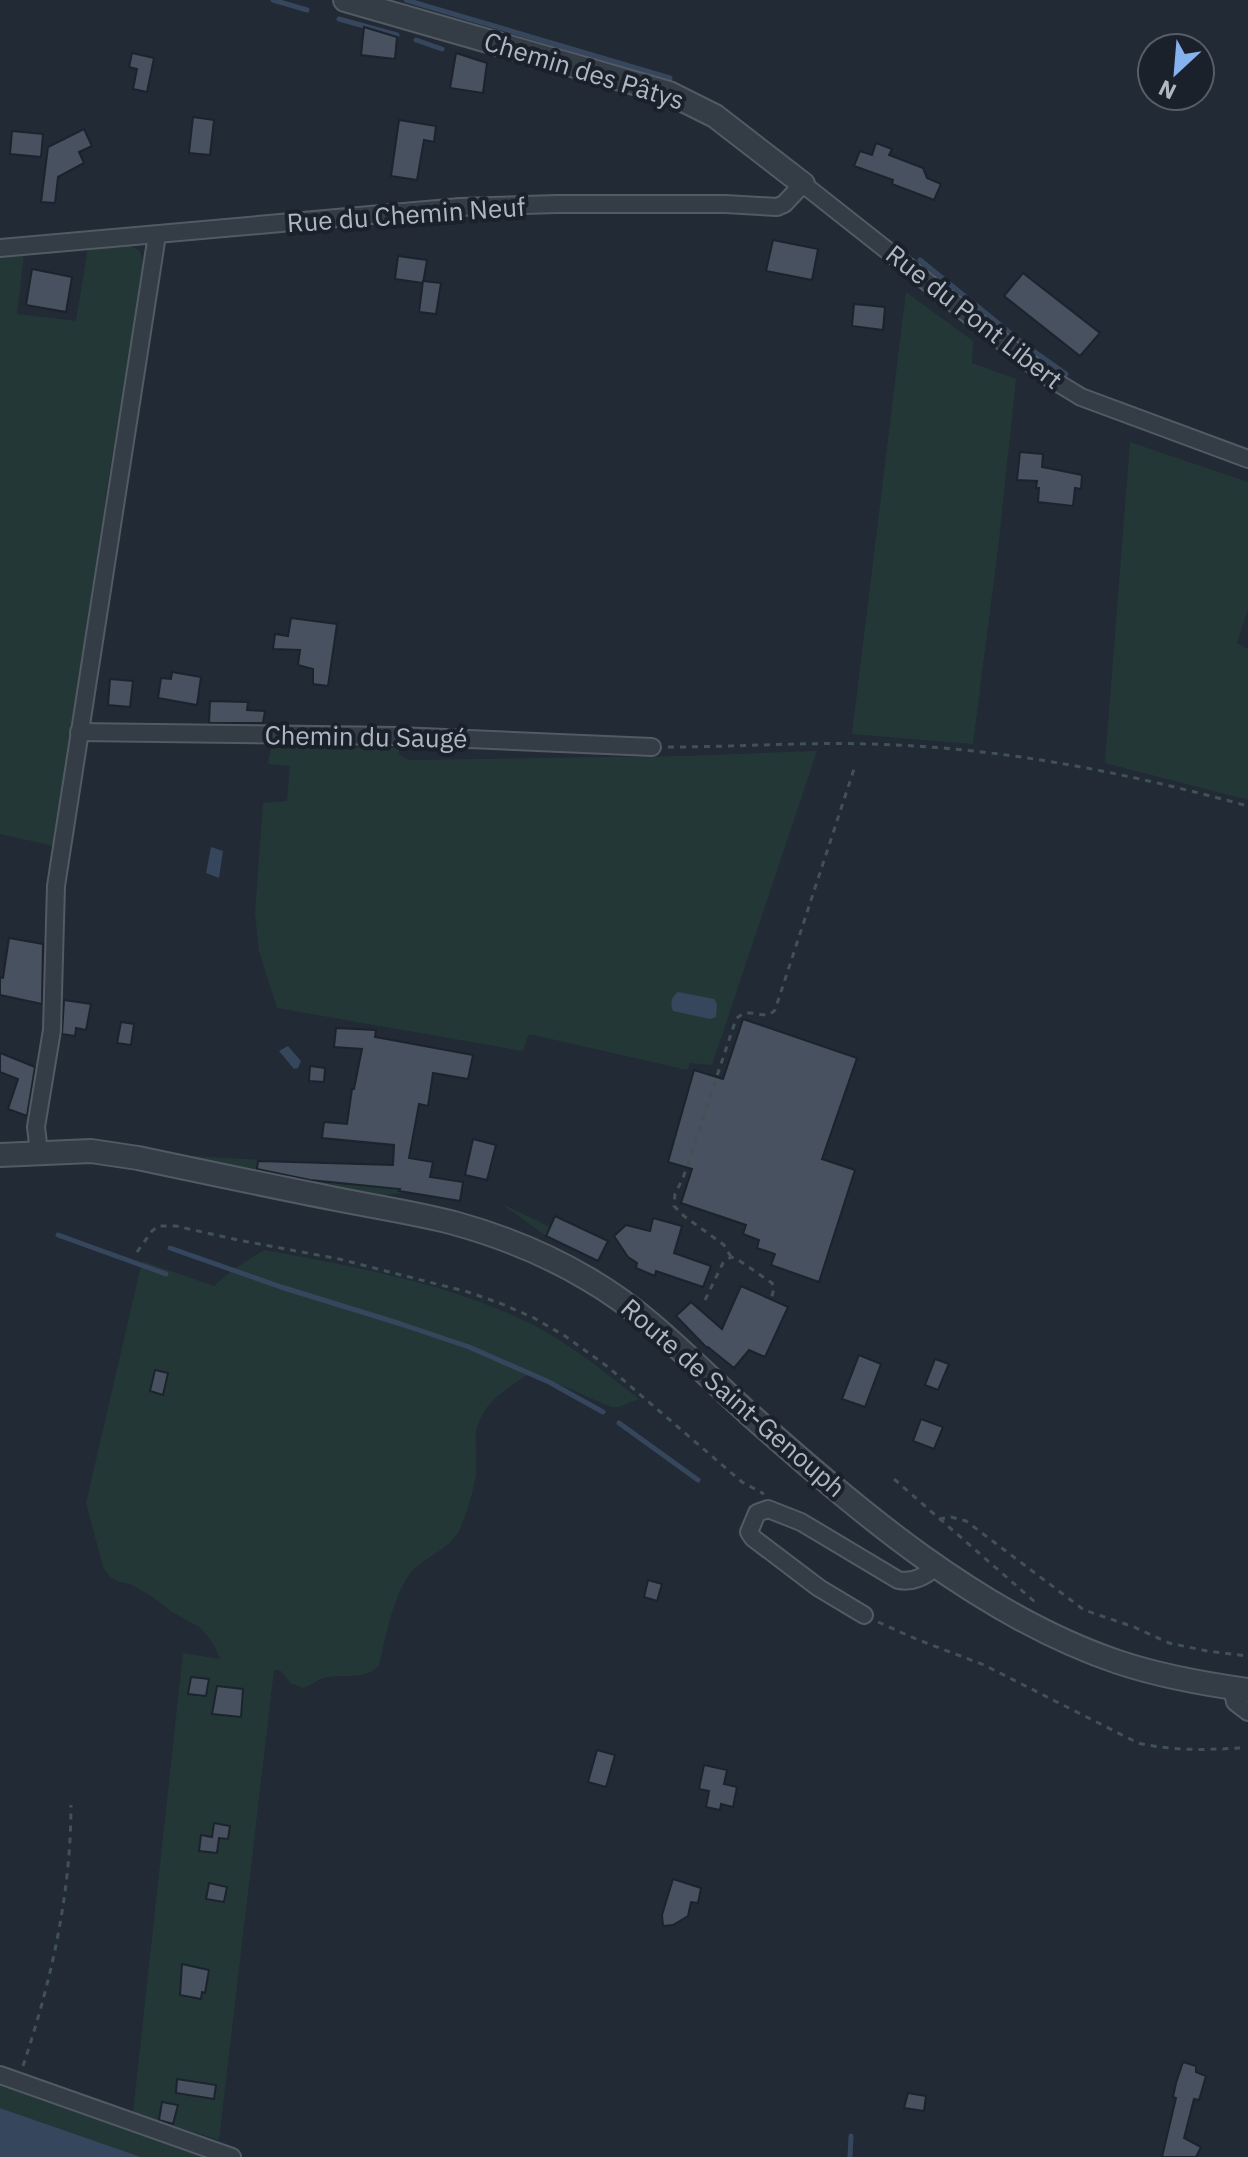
<svg xmlns="http://www.w3.org/2000/svg" width="1248" height="2157" viewBox="0 0 1248 2157" font-family="'IBM Plex Sans',sans-serif">
  <style>
    .green { fill: #243737 }
    .water { fill: #36465c }
    .lines { fill: none; stroke-linecap: round; stroke-linejoin: round }
    .stream { stroke: #36465c; stroke-width: 5 }
    .building { fill: #47515f; stroke: #1c232d; stroke-width: 2 }
    .minor-casing { stroke: #525a64; stroke-width: 20 }
    .tertiary-casing { stroke: #525a64; stroke-width: 26 }
    .path { stroke: #415254; stroke-width: 3; stroke-dasharray: 6 6; stroke-linecap: butt }
    .minor { stroke: #343c46; stroke-width: 16 }
    .tertiary { stroke: #343c46; stroke-width: 22 }
    .labels { text-anchor: middle; stroke-width: 8; stroke-linejoin: round; paint-order: stroke }
    .street-label { font-size: 26px; fill: #afb7c3; stroke: #1a212b }
  </style>
  <rect width="100%" height="100%" fill="#212a35"/>
  <g class="green">
    <path d="M131 246 140 251 144 268 108 481 54 846 0 834V257L24 254 17 314 76 321 88 247Z"/>
    <path d="M906 292 973 341 972 363 1016 379 999 540 973 744 852 734Z"/>
    <path d="M1130 442 1248 482V609L1237 643 1248 649V800L1105 763Z"/>
    <path d="M271 748H399V754L404 758 411 760 684 756 817 751 712 1065 690 1063 687 1070 529 1034 523 1051 277 1008 259 951 255 913 263 803 287 801 290 766 268 764Z"/>
    <path d="M191 1156 265 1160 271 1164 279 1161 280 1172 285 1175 299 1176V1179L340 1182V1184L348 1185 350 1183 400 1189 410 1192 380 1196 172 1157Z"/>
    <path d="M500 1203 550 1227 546 1236Z"/>
    <path d="M264 1250C351 1266 443 1282 523 1320 566 1340 602 1370 639 1399L619 1407H611L531 1372C517 1383 499 1392 488 1406 469 1432 478 1443 476 1470 476 1486 466 1514 460 1529 449 1552 420 1557 407 1578 391 1604 386 1637 379 1665 368 1680 344 1674 328 1677 320 1678 312 1685 303 1688L290 1683 281 1671 274 1670 219 2140 133 2113 183 1653 220 1659 214 1645 201 1628 172 1612 151 1596 130 1584 119 1582 110 1577 103 1567 86 1503 142 1261 214 1286 231 1271Z"/>
    <path d="M0 2082 217 2157H141L0 2108Z"/>
  </g>
  <g class="water">
    <path d="M211 847 223 851 219 878 206 873Z"/>
    <path d="M678 992 714 999 717 1004 716 1017 710 1019 673 1011C670 1003 671 997 678 992Z"/>
    <path d="M288 1046 301 1061 298 1068 294 1069 279 1051Z"/>
    <path d="M0 2108 141 2157H0Z"/>
  </g>
  <g class="lines">
    <g class="stream">
      <path d="M273 0 307 10"/>
      <path d="M406 0 670 78"/>
      <path d="M339 19 397 35"/>
      <path d="M416 40 442 49"/>
      <path d="M920 260 1025 345 1066 374"/>
      <path d="M58 1235 166 1274"/>
      <path d="M170 1248 281 1287 401 1324 469 1347 549 1382 603 1412"/>
      <path d="M619 1423 698 1480"/>
      <path d="M850 2157 851 2136"/>
    </g>
  </g>
  <g class="building">
    <path d="M364 27 397 37 395 59 361 55Z"/>
    <path d="M132 53 154 58 147 92 133 89 137 69 129 67Z"/>
    <path d="M456 53 487 63 483 93 450 88Z"/>
    <path d="M193 117 214 120 210 155 189 153Z"/>
    <path d="M399 120 436 126 434 142 424 140 417 180 391 176Z"/>
    <path d="M84 129 92 146 79 152 84 163 58 177 55 203 41 202 48 147Z"/>
    <path d="M12 131 43 134 41 157 10 154Z"/>
    <path d="M876 143 892 149 889 155 923 168 927 178 941 184 934 200 892 184 893 180 854 166 860 151 872 155Z"/>
    <path d="M773 240 818 249 812 280 766 271Z"/>
    <path d="M398 256 427 260 423 283 395 279Z"/>
    <path d="M32 269 72 277 66 312 26 305Z"/>
    <path d="M1023 273 1100 333 1080 356 1004 296Z"/>
    <path d="M423 281 441 283 436 314 419 312Z"/>
    <path d="M854 304 885 307 883 330 852 326Z"/>
    <path d="M1020 452 1043 454 1042 467 1082 475 1081 489 1075 488 1073 506 1038 502 1039 488H1036L1037 481 1017 480Z"/>
    <path d="M291 618 337 624 328 686 313 684V669L298 665 300 650 273 649 275 634 288 636Z"/>
    <path d="M172 672 201 677 197 705 158 698 161 678 171 679Z"/>
    <path d="M110 679 133 681 130 707 108 705Z"/>
    <path d="M210 701 248 702 247 710 265 711 263 723H209Z"/>
    <path d="M9 938 43 944 42 1004 0 995V977L3 978Z"/>
    <path d="M64 1000 91 1004 86 1030 76 1028 75 1036 62 1034Z"/>
    <path d="M743 1019 857 1058 822 1159 855 1170 819 1282 771 1265 775 1254 757 1248 759 1240 743 1234 746 1225 681 1203 692 1169 668 1162 694 1070 723 1079Z"/>
    <path d="M121 1022 134 1024 131 1045 117 1043Z"/>
    <path d="M336 1028 376 1030 375 1037 473 1055 468 1079 433 1073 428 1106 419 1104 409 1158 433 1162 430 1177 463 1182 460 1201 399 1191 400 1189 310 1180 257 1169 258 1161 393 1165 394 1145 322 1138 324 1122 347 1124 352 1089H354L362 1049 334 1047Z"/>
    <path d="M0 1053 35 1067 27 1116 8 1109 18 1079 0 1072Z"/>
    <path d="M310 1066 325 1068 324 1082 309 1081Z"/>
    <path d="M473 1139 496 1145 487 1180 465 1175Z"/>
    <path d="M555 1216 608 1241 598 1261 546 1236Z"/>
    <path d="M653 1218 682 1226 674 1253 711 1266 703 1287 656 1271 655 1276 636 1268 637 1263 628 1257 614 1236 626 1225 650 1231Z"/>
    <path d="M741 1286 788 1307 765 1357 749 1350 734 1368 708 1347 707 1348 676 1316 691 1302 722 1329Z"/>
    <path d="M859 1355 881 1364 865 1407 842 1399Z"/>
    <path d="M935 1359 949 1364 938 1390 925 1385Z"/>
    <path d="M155 1370 168 1373 163 1395 150 1391Z"/>
    <path d="M921 1419 943 1427 934 1449 913 1441Z"/>
    <path d="M648 1580 662 1584 657 1601 644 1597Z"/>
    <path d="M191 1677 209 1679 206 1696 188 1694Z"/>
    <path d="M217 1686 243 1689 241 1717 212 1714Z"/>
    <path d="M597 1750 615 1755 606 1787 588 1782Z"/>
    <path d="M704 1765 727 1770 724 1784 737 1787 733 1807 721 1804 720 1810 706 1807 709 1791 699 1789Z"/>
    <path d="M214 1823 230 1826 228 1839 219 1838 217 1853 199 1851 201 1835 212 1837Z"/>
    <path d="M673 1879 701 1888 698 1903 691 1902 688 1916 673 1925 663 1926 662 1915Z"/>
    <path d="M209 1883 227 1887 224 1902 206 1899Z"/>
    <path d="M182 1964 209 1970 205 1993 202 1992 201 1999 180 1995Z"/>
    <path d="M1183 2062 1196 2066V2072L1206 2076 1199 2100 1194 2099 1184 2138 1201 2147 1196 2157H1162L1176 2098 1173 2097 1176 2083Z"/>
    <path d="M177 2079 216 2085 214 2099 176 2093Z"/>
    <path d="M908 2093 926 2096 924 2111 904 2108Z"/>
    <path d="M162 2102 178 2105 173 2124 159 2120Z"/>
  </g>
  <g class="lines">
    <g class="minor-casing">
      <g id="minor">
        <path d="M0 248 460 207 557 204H725L777 207 784 204 803 184 1045 375 1081 397 1248 459"/>
        <path d="M79 732 399 736 652 747"/>
        <path d="M39 1152 36 1127 52 1030 56 886 157 235"/>
        <path d="M864 1615 819 1588 753 1538 749 1532 757 1513 768 1509 801 1522 898 1580C914 1583 925 1576 937 1566"/>
        <path d="M1232 1688 1235 1702 1248 1712"/>
        <path d="M0 2075 232 2157"/>
      </g>
    </g>
    <g class="tertiary-casing">
      <g id="tertiary">
        <path d="M345 0 669 93 715 116 803 184"/>
        <path d="M0 1155 91 1151 138 1158C204 1172 270 1186 336 1199 375 1207 416 1213 454 1223 501 1236 546 1254 588 1279 649 1314 696 1366 748 1413 854 1508 981 1616 1118 1662 1160 1676 1204 1684 1248 1690"/>
      </g>
    </g>
    <g class="path">
      <path d="M668 747C735 747 802 742 869 744 999 747 1124 772 1248 806"/>
      <path d="M137 1252 152 1231 159 1226H176L238 1240 339 1259 468 1292 502 1304 534 1318 565 1336 608 1367 742 1482 764 1494"/>
      <path d="M731 1257 724 1245 684 1216 674 1206 675 1194 683 1178 736 1019C751 1004 763 1023 775 1010L855 766"/>
      <path d="M705 1300 723 1263 731 1257 737 1259 772 1283 774 1288 771 1300"/>
      <path d="M894 1479 1035 1602"/>
      <path d="M939 1519 951 1517 966 1521 1084 1610 1134 1627 1169 1643 1207 1651 1248 1656"/>
      <path d="M878 1622 916 1639 984 1665 1138 1743C1173 1751 1205 1750 1240 1748"/>
      <path d="M23 2066C51 1982 71 1894 71 1805"/>
    </g>
    <use href="#minor" class="minor"/>
    <use href="#tertiary" class="tertiary"/>
  </g>
  <g class="labels">
    <g class="street-label">
      <text transform="translate(584 71) rotate(17)" y="9">Chemin des Pâtys</text>
      <text transform="translate(406 215) rotate(-4)" y="9">Rue du Chemin Neuf</text>
      <text transform="translate(974 317) rotate(38)" y="9">Rue du Pont Libert</text>
      <text transform="translate(366 737) rotate(1)" y="9">Chemin du Saugé</text>
      <text transform="translate(733 1398) rotate(41)" y="9">Route de Saint-Genouph</text>
    </g>
  </g>
  <g transform="translate(1176 72) rotate(206)"><circle r="38" fill="#1a212b" stroke="#565d68" stroke-width="2"/>
  <path d="M0-6L14 30L0 20L-14 30Z" fill="#87b2f0"/>
  <text y="-12" font-size="22" font-weight="bold" text-anchor="middle" fill="#afb7c3">N</text>
  </g>
</svg>
